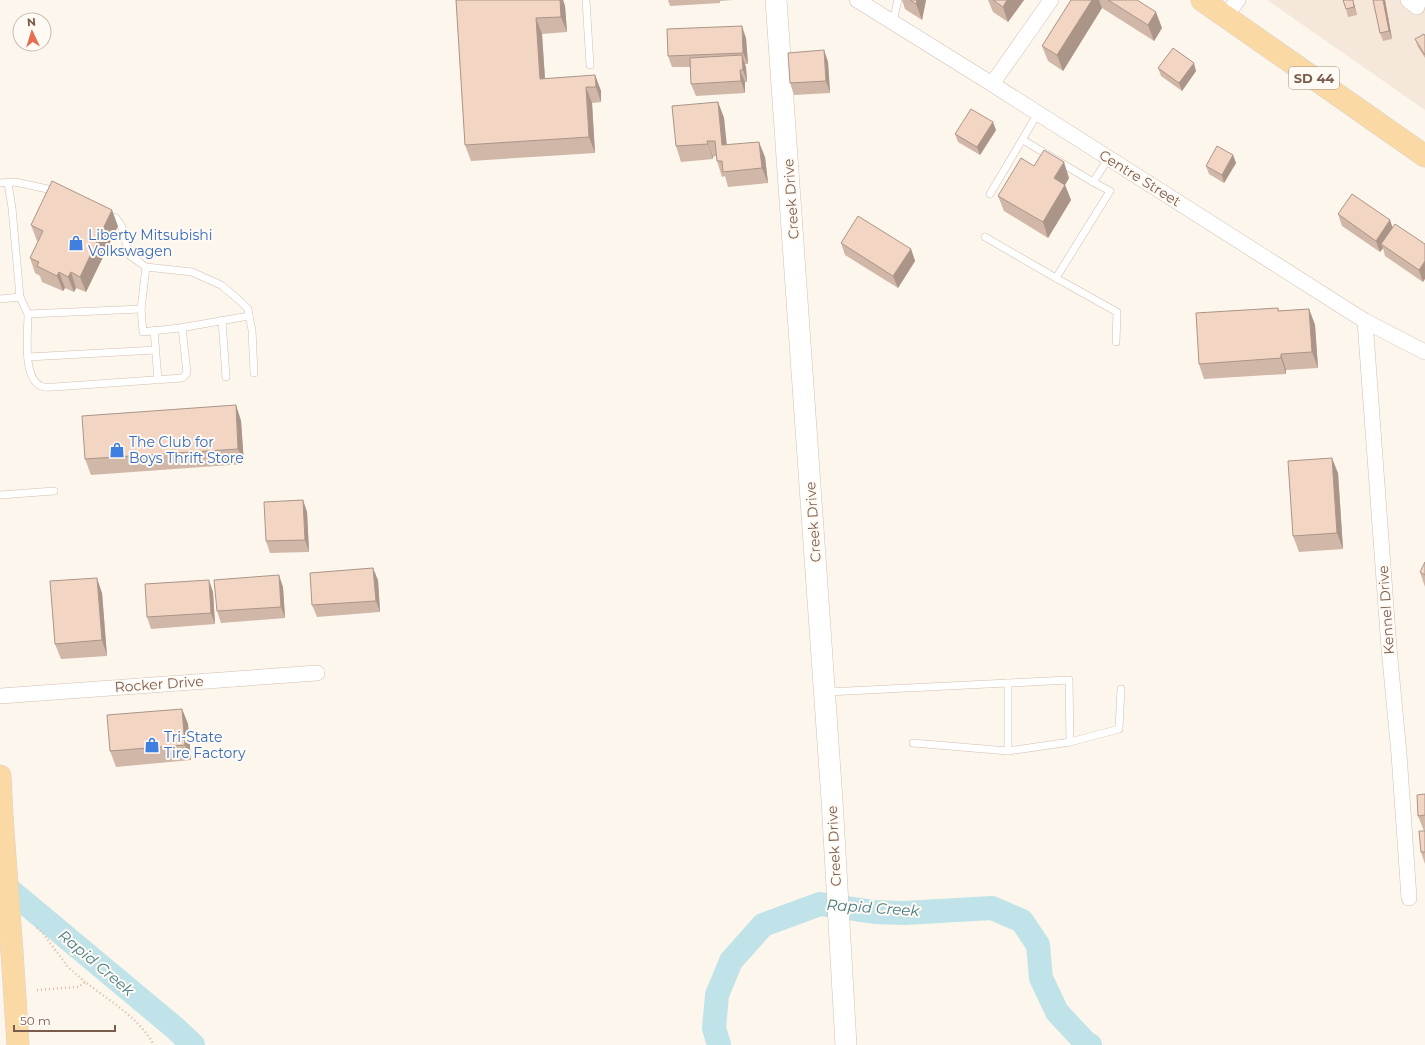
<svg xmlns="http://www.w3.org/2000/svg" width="1425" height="1045" viewBox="0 0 1425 1045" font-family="Montserrat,sans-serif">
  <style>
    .residential { fill: #f5e8da }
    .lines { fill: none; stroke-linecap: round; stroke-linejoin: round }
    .river { stroke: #bfe3e8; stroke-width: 24 }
    .lane-casing { stroke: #d1beb0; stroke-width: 8 }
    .street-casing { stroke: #d1beb0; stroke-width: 16 }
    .secondary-casing { stroke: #d6c0b0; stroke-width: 22 }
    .primary-casing { stroke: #dad1cd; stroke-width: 23 }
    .path { stroke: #d9b8a5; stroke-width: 2.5; stroke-dasharray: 1 3; stroke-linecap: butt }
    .lane { stroke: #fff; stroke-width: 7 }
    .street { stroke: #fff; stroke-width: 15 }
    .secondary { stroke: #fff; stroke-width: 21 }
    .primary { stroke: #fbd9a5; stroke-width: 22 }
    .primary-bridge-casing { stroke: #dad1cd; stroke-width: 23; stroke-linecap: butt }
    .primary-bridge { stroke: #fbd9a5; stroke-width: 22 }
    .wall { fill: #d1b7a8 }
    .shaded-wall { fill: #aa9588 }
    .building { fill: #f3d5c3; stroke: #aa9588 }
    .labels { text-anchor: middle; stroke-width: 4; stroke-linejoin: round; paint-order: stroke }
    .shield { fill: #fffaf3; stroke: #a28b7f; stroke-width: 1 }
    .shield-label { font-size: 13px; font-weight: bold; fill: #7a5c4d }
    .street-label { font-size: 14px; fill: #7a5c4d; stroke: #fffaf3 }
    .shop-label { font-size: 14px; fill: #366cbe; stroke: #fffaf3; text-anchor: start }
    .water-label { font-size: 15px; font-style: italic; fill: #437c86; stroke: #fffaf3 }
  </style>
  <rect width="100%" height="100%" fill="#fdf6ec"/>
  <path class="residential" d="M1267 0H1425V110Z"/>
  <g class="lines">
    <g class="river">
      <path d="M0 882 175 1028 193 1045"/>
      <path d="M719 1045 714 1028 717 995 731 961 763 925 820 904 874 912 904 913 992 908 1022 921 1038 945 1041 978 1057 1012 1086 1043 1090 1045"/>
    </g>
    <g class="lane-casing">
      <g id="lane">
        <path d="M586 0 590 65"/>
        <path d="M893 22 898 0"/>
        <path d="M1023 140 1093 182 1109 158"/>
        <path d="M0 183 15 182 57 191"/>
        <path d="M8 183 12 208 20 297 28 314 141 309"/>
        <path d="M990 194 1038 113"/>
        <path d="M108 215 116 218 122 227 129 255 146 267 192 272 221 285 239 300 248 309 249 316 252 330 254 373"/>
        <path d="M985 237 1056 278 1110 191 1093 182"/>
        <path d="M146 267 141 309 143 332 180 328 249 316"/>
        <path d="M1056 278 1117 312 1116 342"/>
        <path d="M0 299 20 297"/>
        <path d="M28 314C28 332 22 378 41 386 44 388 50 387 54 387L182 378 187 373 182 327"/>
        <path d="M222 320 226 377"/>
        <path d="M154 330 158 380"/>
        <path d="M28 357 156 350"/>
        <path d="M0 495 54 491"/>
        <path d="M827 692 1069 680 1070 742"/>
        <path d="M913 743 1008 751 1070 742 1119 729 1121 689"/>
        <path d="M1008 751V683"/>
      </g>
    </g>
    <g class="street-casing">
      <g id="street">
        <path d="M857 0 992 84 1365 321 1425 352"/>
        <path d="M1408 0 1417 7 1419 0"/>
        <path d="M1225 16 1238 0"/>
        <path d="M992 84 1051 0"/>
        <path d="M1365 321 1389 648 1399 754 1409 898"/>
        <path d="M0 696 317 673"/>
      </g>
    </g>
    <g class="secondary-casing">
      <path id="secondary" d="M776 0 832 800 846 1045"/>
    </g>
    <g class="primary-casing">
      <g id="primary">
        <path d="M1202 0 1425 156"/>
        <path d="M0 776 2 817"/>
        <path d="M12 952 18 1045"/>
      </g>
    </g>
    <g class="path">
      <path d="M37 928 42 932 68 967 85 982"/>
      <path d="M37 990 78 987 85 982C110 1001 139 1018 154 1045"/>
    </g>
    <use href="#lane" class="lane"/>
    <use href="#street" class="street"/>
    <use href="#secondary" class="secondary"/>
    <use href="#primary" class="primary"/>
    <g class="primary-bridge-casing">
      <path id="primary-bridge" d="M2 817 12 952"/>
    </g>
    <use href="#primary-bridge" class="primary-bridge"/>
  </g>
  <g class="wall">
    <path d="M456 0H563L565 6 567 32 542 34 545 79 595 75 601 91V102L592 103 595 153 471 161 465 145Z"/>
    <path d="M668 0H733L720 1V3L670 6Z"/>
    <path d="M902 0H926L922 20 905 9Z"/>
    <path d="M988 0H1024L1008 22 993 12Z"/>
    <path d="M1071 0H1137L1162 28 1154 41 1102 8 1063 71 1048 61 1042 46Z"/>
    <path d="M1353 0 1357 15 1348 17 1346 9Z"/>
    <path d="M1373 0H1385L1392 39 1383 41 1380 33Z"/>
    <path d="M1425 36V58L1418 47 1415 39Z"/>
    <path d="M746 38 748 64H745L746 67 747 82H745V93L696 96 691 84 690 67H672L668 56Z"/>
    <path d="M824 50 828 62 830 93 794 95 790 83Z"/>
    <path d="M1158 68 1196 71 1182 91 1161 76Z"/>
    <path d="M718 102 724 118 727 145 765 157 768 183 728 187 725 176 722 177 717 161 716 156 713 157V159L681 162 676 146Z"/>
    <path d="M996 130 980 155 958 142 955 134Z"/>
    <path d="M1233 155 1236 163 1224 183 1209 174 1206 166Z"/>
    <path d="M1034 166 1069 178 1065 185 1071 200 1048 238 1004 211 998 196Z"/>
    <path d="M1338 214 1390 220 1392 228 1425 244 1423 282 1385 256 1383 248 1380 252 1342 226Z"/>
    <path d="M31 225 118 226 86 292 76 288 74 292 65 288 63 291 42 282 40 276 35 273 30 258 38 241H37Z"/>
    <path d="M841 243 911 249 915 261 898 288 845 255Z"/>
    <path d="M1278 308 1279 311 1309 309 1315 325 1318 368 1286 370V374L1204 379 1199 364Z"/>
    <path d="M236 405 241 421 244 464 91 475 85 459Z"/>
    <path d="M1338 473 1343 549 1299 552 1293 536Z"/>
    <path d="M303 500 307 512 309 552 270 553 266 541Z"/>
    <path d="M1425 562V587L1420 572Z"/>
    <path d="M378 580 380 612 317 617 312 605Z"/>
    <path d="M283 587 285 618 221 623 217 611Z"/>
    <path d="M213 592 215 624 151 629 147 617Z"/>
    <path d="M102 593 107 656 61 659 55 644Z"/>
    <path d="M182 709 188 724 191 760 116 767 110 751Z"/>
    <path d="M1425 794V864L1421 852 1424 831 1418 816Z"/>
  </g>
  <g class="shaded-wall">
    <path d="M560 0H563L565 6 567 32 561 17Z"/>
    <path d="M917 0H926L922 20 916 4Z"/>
    <path d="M1007 0H1024L1008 22 1003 7Z"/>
    <path d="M1092 0H1099L1102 8 1063 71 1057 55Z"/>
    <path d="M1353 0 1357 15 1354 7Z"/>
    <path d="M1383 0H1385L1392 39 1389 31Z"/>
    <path d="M1156 12 1162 28 1154 41 1148 25Z"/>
    <path d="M536 18 542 34 546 95 540 79Z"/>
    <path d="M742 26 746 38 748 64 743 53Z"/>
    <path d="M824 50 828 62 830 93 826 81Z"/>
    <path d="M742 55 746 67 747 82 743 70Z"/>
    <path d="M1194 63 1196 71 1182 91 1179 83Z"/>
    <path d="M740 70 745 82V93L741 81Z"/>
    <path d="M595 75 601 91V102L596 87Z"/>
    <path d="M586 87 592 103 595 153 589 137Z"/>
    <path d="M718 102 724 118 728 161 722 145Z"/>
    <path d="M993 122 996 130 980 155 977 147Z"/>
    <path d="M707 141 713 157V159Z"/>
    <path d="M759 142 765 157 768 183 762 168Z"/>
    <path d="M1233 155 1236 163 1224 183 1222 175Z"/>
    <path d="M1064 162 1069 178 1065 185 1071 200 1048 238 1043 222 1054 178Z"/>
    <path d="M112 210 118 226 86 292 80 277Z"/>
    <path d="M1390 220 1394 232 1381 244 1383 248 1380 252 1376 241Z"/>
    <path d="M911 249 915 261 898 288 893 276Z"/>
    <path d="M1425 261V279L1423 282 1419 270Z"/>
    <path d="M59 272 65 288 63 291 57 276Z"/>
    <path d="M71 272 76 288 74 292 68 277Z"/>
    <path d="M1309 309 1315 325 1318 368 1312 352Z"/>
    <path d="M1281 354 1286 370V374L1281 358Z"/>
    <path d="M236 405 241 421 244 464 238 449Z"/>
    <path d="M1332 458 1338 473 1343 549 1337 533Z"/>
    <path d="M303 500 307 512 309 552 305 540Z"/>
    <path d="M373 568 378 580 380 612 376 601Z"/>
    <path d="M279 575 283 587 285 618 281 607Z"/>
    <path d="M97 578 102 593 107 656 102 640Z"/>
    <path d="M209 580 213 592 215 624 211 613Z"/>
    <path d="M182 709 188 724 191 760 185 745Z"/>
  </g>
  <g class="building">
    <path d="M456 0H560L561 17 536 18 540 79 595 75 596 87H586L589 137 465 145Z"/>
    <path d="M910 0H917L916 4Z"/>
    <path d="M993 0H1007L1003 7Z"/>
    <path d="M1071 0H1092L1057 55 1042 46Z"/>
    <path d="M1108 0H1137L1156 12 1148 25Z"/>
    <path d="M1343 0H1353L1354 7 1346 9Z"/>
    <path d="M1373 0H1383L1389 31 1380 33Z"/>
    <path d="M742 26 743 53 668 56 667 29Z"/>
    <path d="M1424 34 1425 36V55L1415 39Z"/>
    <path d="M1173 48 1194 63 1179 83 1158 68Z"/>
    <path d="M824 50 826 81 790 83 788 53Z"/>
    <path d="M742 55 743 70H740L741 81 691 84 690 58Z"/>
    <path d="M718 102 722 145 759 142 762 168 723 172 722 161H717L715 141H707L708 144 676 146 672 106Z"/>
    <path d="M971 109 993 122 977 147 955 134Z"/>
    <path d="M1217 146 1233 155 1222 175 1206 166Z"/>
    <path d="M1044 150 1064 162 1054 178 1065 185 1043 222 998 196 1021 158 1034 166Z"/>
    <path d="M52 181 112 210 80 277 71 272 68 277 59 272 57 276 37 266 39 262 30 258 43 231 31 225Z"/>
    <path d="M1352 194 1390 220 1376 241 1338 214Z"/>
    <path d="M858 216 911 249 893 276 841 243Z"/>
    <path d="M1395 224 1425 244V261L1419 270 1381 244Z"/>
    <path d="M1278 308V311L1309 309 1312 352 1281 354V358L1199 364 1196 313Z"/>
    <path d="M236 405 238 449 85 459 82 416Z"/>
    <path d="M1332 458 1337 533 1293 536 1288 461Z"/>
    <path d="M303 500 305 540 266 541 264 502Z"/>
    <path d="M1425 562V575L1420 572Z"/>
    <path d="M373 568 376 601 312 605 310 573Z"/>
    <path d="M279 575 281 607 217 611 214 580Z"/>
    <path d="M97 578 102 640 55 644 50 581Z"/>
    <path d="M209 580 211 613 147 617 145 584Z"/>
    <path d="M182 709 185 745 110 751 107 715Z"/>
    <path d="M1425 794V815L1418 816 1417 795Z"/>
    <path d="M1419 831H1425V852H1421Z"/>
  </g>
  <defs>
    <g id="shop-bare" transform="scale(1.2)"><path d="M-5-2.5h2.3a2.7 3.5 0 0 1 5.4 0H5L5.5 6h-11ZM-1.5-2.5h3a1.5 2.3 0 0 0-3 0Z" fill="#3f7fe0" stroke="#fffaf3" stroke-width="2.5" paint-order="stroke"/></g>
  </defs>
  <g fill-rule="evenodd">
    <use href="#shop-bare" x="76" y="243"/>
    <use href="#shop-bare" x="117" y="450"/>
    <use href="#shop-bare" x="152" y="745"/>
  </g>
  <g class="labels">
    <rect class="shield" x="1289" y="67" width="50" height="22" rx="3"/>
    <g class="shield-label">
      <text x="1314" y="83">SD 44</text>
    </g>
    <g class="street-label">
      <text transform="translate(1140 178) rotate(32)" y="5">Centre Street</text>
      <text transform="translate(791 199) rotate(-94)" y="5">Creek Drive</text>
      <text transform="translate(813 522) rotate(-94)" y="5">Creek Drive</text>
      <text transform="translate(1386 610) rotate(-94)" y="5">Kennel Drive</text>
      <text transform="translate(159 684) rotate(-4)" y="5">Rocker Drive</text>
      <text transform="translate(834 846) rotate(-93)" y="5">Creek Drive</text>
    </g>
    <g class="shop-label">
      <text x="88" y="240">Liberty Mitsubishi<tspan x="88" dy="16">Volkswagen</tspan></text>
      <text x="129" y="447">The Club for<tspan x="129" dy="16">Boys Thrift Store</tspan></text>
      <text x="164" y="742">Tri-State<tspan x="164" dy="16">Tire Factory</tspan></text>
    </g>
    <g class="water-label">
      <text transform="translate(873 908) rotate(4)" y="5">Rapid Creek</text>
      <text transform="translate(96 963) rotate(40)" y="5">Rapid Creek</text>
    </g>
  </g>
  <g transform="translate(32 32) rotate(356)"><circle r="19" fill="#fffaf3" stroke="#cabbb1"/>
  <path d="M0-3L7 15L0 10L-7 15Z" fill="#e76f51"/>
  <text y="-6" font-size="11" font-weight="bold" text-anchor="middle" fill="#7a5c4d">N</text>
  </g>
  <path d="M14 1025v6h101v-6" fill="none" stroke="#7a5c4d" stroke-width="2"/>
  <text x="20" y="1025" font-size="12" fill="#7a5c4d" stroke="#fffaf3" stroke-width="3" paint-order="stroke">50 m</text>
</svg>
